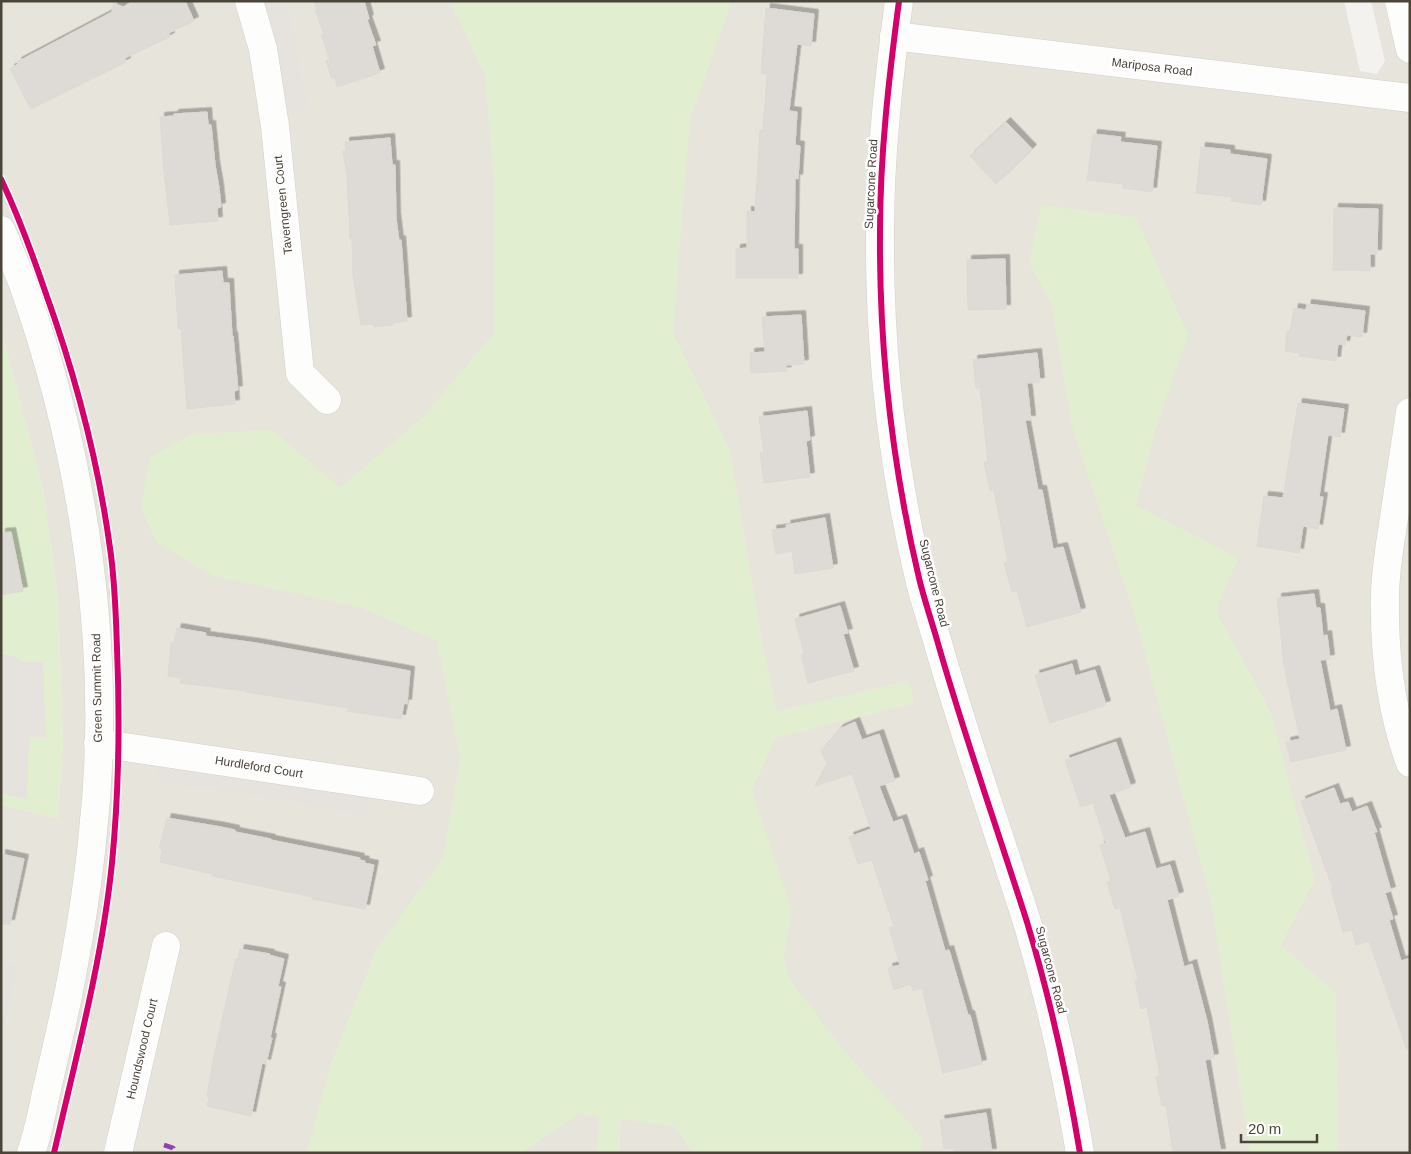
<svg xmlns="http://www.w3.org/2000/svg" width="1411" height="1154" viewBox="0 0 1411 1154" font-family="Arial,sans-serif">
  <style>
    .residential { fill: #e7e4dc }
    .green { fill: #e1eecf }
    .parking { fill: #e6e3df }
    .building { fill: #dedbd6; stroke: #dcd9d4; filter: url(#shadow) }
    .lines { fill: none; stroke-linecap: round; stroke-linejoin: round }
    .minor-casing { stroke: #d2d0cb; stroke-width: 29 }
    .tertiary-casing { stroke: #d2d0cb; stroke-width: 29 }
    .minor { stroke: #fdfdfc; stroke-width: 28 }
    .tertiary { stroke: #fdfdfc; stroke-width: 28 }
    .quiet { stroke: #8e44ad; stroke-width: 5; stroke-dasharray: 10 5; stroke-linecap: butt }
    .cycleway-casing { stroke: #fff; stroke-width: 9 }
    .cycleway { stroke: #d6006c; stroke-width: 6 }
    .labels { text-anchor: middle; stroke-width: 5; stroke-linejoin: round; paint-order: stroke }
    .street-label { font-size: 12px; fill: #4b4439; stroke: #fff }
  </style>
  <defs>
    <filter id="shadow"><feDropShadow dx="4.5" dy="-4.5" stdDeviation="0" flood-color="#0004"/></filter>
  </defs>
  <rect width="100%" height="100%" fill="#f4f2ee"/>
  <g class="residential">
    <path d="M1 1H1344L1360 71 1377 74 1385 61 1371 1H1410V1153H841L807 1036 717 752 914 703 908 681 709 728 600 1084 598 1153H1V805L58 818 63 742 58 598 43 489 1 330Z"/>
    <path d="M622 1091 821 1153H619Z"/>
  </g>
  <g class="green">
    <path d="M450 1H732L690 119 673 332 730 451 763 647 777 711 908 681 914 703 775 738 752 791 792 910 783 960 789 978 846 1053 922 1138 920 1153H694L673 1126 621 1119 619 1153H598L599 1117 579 1114 522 1153H307L330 1066 376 950 443 857 460 758 437 641 362 608 213 576 156 542 141 508 149 458 191 434 272 430 340 487 421 419 494 333V184L485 76Z"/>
    <path d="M1041 205 1136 217 1188 335 1155 431 1136 505 1238 558 1216 611 1270 710 1315 880 1281 945 1336 993 1338 1153H1250L1211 902 1136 620 1073 430 1051 303 1029 263Z"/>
    <path d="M1 330 43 489 58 598 63 742 58 818 1 805Z"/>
  </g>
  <g class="parking">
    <path d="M261 1H287L308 108 287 114Z"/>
    <path d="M1 655H9L26 662H43L46 738 29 737 27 799 1 794Z"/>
    <path d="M158 765 371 797 367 817 244 793 158 783Z"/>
    <path d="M1 962 18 965 1 1044Z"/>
  </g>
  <g class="building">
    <path d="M133 1H185L194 21 169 33 170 37 125 58 126 62 31 109 10 69 18 64 17 62 112 12 114 3 123 7Z"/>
    <path d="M314 1H364L369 19 367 20 376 45 372 46 380 73 337 87 335 78 332 79 326 61 330 60 321 35 324 34 315 10H317Z"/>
    <path d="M766 8 814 14 811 46 797 44 789 111 797 112 795 145 800 146 798 179 795 178 794 249H798V278H736V249L747 248V211L755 212 760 130H763L767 74 761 73Z"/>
    <path d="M207 112 208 125H211L215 165 219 188 221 207 217 208 218 221 170 225 164 172 160 117 174 116V114Z"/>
    <path d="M1006 122 1032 149 996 184 970 156Z"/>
    <path d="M1093 134 1121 137 1120 142 1157 146 1152 192 1123 188V184L1087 180Z"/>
    <path d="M390 138 392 165H395L396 218 399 241 401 240 407 321 393 323V325L374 327V324L361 325 353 276 352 238 350 239 347 174 343 151H346L345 142Z"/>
    <path d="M1201 147 1230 150V154L1267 159 1261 205 1231 201 1232 197 1196 193Z"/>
    <path d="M1334 208 1378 209 1377 254H1370V271L1333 270Z"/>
    <path d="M1005 259 1006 309 968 310 967 260Z"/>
    <path d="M222 271 223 283H229L232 336H233L238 390 234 391 235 404 187 409 181 328 178 329 175 275Z"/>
    <path d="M1307 304 1365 311 1362 337 1347 335 1345 345 1338 344 1336 361 1299 356V353L1285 351 1287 331 1290 332 1294 308 1306 310Z"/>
    <path d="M801 315 804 364 786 365 787 371 751 373 750 353 765 352 762 317Z"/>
    <path d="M1037 353 1040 382 1027 383 1031 420H1025L1038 490H1042L1053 549 1063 547 1081 612 1027 627 1017 591 1012 592 1004 563 1008 562 994 490 990 491 984 462H988L980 388H976L973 360Z"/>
    <path d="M1298 403 1344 409 1340 437 1328 435 1319 497H1323L1318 529 1303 526 1299 553 1257 546 1264 496 1283 498Z"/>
    <path d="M807 411 810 440 806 441 810 477 764 483 760 453H764L759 417Z"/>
    <path d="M825 518 833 568 795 574 792 551 776 554 772 530 787 528 786 525Z"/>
    <path d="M11 532 23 591 1 595V533Z"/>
    <path d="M1314 594 1316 608H1320L1323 636 1327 635 1330 659 1320 660 1330 711 1337 709 1346 750 1291 762 1286 742 1300 739 1284 666 1277 598Z"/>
    <path d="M840 606 848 633 843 634 854 671 808 683 801 655 804 654 795 619Z"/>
    <path d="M177 628 206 633 205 636 256 643 410 671 407 704 404 703 401 719 347 711 348 708 246 692V691L180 683 181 678 168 676 171 642 174 643Z"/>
    <path d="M1072 664 1075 676 1095 670 1106 705 1050 723 1035 675Z"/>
    <path d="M855 722 862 740 879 734 895 781 879 786 893 822 902 819 914 854 919 852 928 880 925 881 945 951 949 950 968 1015H970L982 1064 943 1073 922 988 913 991 911 984 894 990 888 968 900 965 889 928 894 926 872 860 858 864 849 837 871 829 852 774 815 786 827 763 821 751 839 729Z"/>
    <path d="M1116 742 1131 787 1109 795 1125 838 1145 832 1156 869 1170 865 1179 896 1167 900 1184 967 1192 964 1207 1021 1214 1058 1205 1060 1221 1153H1173L1166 1105 1162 1106 1156 1077 1160 1076 1147 1007 1141 1009 1135 981 1138 980 1120 908 1115 909 1107 882 1111 881 1100 845 1106 843 1093 803 1081 807 1065 760Z"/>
    <path d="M1334 788 1340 804 1348 802 1352 812 1367 806 1377 832H1374L1391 891 1385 893 1393 919 1389 920 1401 961 1410 958V1049L1407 1050 1369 941 1356 945 1352 930 1343 932 1331 889H1333L1301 801Z"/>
    <path d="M167 818 221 827 235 830V832L271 839V840L360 858 359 860 365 861 364 863 374 865 365 909 312 899V897L212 876V874L160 862 162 849 159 848Z"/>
    <path d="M1 854 24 859 10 924H1Z"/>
    <path d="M240 949 270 954 269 955 284 959 278 986 281 987 270 1038H272L266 1064 262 1063 251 1116 207 1106 209 1097 207 1096 214 1056 236 958 238 959Z"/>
    <path d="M986 1113 992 1153H954L953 1148 944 1149 940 1120Z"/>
  </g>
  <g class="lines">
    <g class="minor-casing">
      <g id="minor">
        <path d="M249 1 263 49 275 126 300 373 327 400"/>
        <path d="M899 1C889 77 880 155 880 231 879 348 892 464 919 578 924 599 931 619 937 640 964 735 997 828 1027 922 1050 998 1067 1075 1080 1153"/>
        <path d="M1399 1 1410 49"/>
        <path d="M894 36 1410 98"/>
        <path d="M1410 412C1405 447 1399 482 1394 518 1390 544 1385 571 1385 597 1384 652 1391 711 1410 763"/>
        <path d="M98 743 420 791"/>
        <path d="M118 1153 166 946"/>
      </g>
    </g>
    <g class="tertiary-casing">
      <path id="tertiary" d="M1 230C9 249 17 268 24 287 84 458 113 652 93 832 88 886 79 939 69 991 62 1025 54 1059 46 1093 42 1113 38 1133 31 1153"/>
    </g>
    <use href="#minor" class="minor"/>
    <use href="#tertiary" class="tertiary"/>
    <path class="quiet" d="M164 1145 173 1148 174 1153"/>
    <g class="cycleway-casing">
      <g id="cycleway">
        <path d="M899 1C889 77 880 155 880 231 879 348 892 464 919 578 924 599 931 619 937 640 964 735 997 828 1027 922 1050 998 1067 1075 1080 1153"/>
        <path d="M1 179C18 215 32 253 45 291 75 374 98 460 110 548 115 581 116 615 117 648 120 720 119 791 112 863 102 961 76 1057 54 1153"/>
      </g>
    </g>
    <use href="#cycleway" class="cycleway"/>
  </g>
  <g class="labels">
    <g class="street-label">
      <text transform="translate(1152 67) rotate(7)" y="4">Mariposa Road</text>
      <text transform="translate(871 184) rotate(-87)" y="4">Sugarcone Road</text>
      <text transform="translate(283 205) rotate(-96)" y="4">Taverngreen Court</text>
      <text transform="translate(934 583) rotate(76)" y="4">Sugarcone Road</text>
      <text transform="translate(97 688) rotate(-91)" y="4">Green Summit Road</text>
      <text transform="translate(259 767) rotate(9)" y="4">Hurdleford Court</text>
      <text transform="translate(1051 970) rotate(75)" y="4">Sugarcone Road</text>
      <text transform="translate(142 1049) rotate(-77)" y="4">Houndswood Court</text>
    </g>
  </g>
  <rect width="1411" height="1154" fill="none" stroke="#4b4439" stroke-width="5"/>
  <path d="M1241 1134v8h76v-8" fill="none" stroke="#4b4439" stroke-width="2.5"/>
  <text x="1248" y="1134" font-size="15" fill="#4b4439" stroke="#ffffff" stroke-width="4" paint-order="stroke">20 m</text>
</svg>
